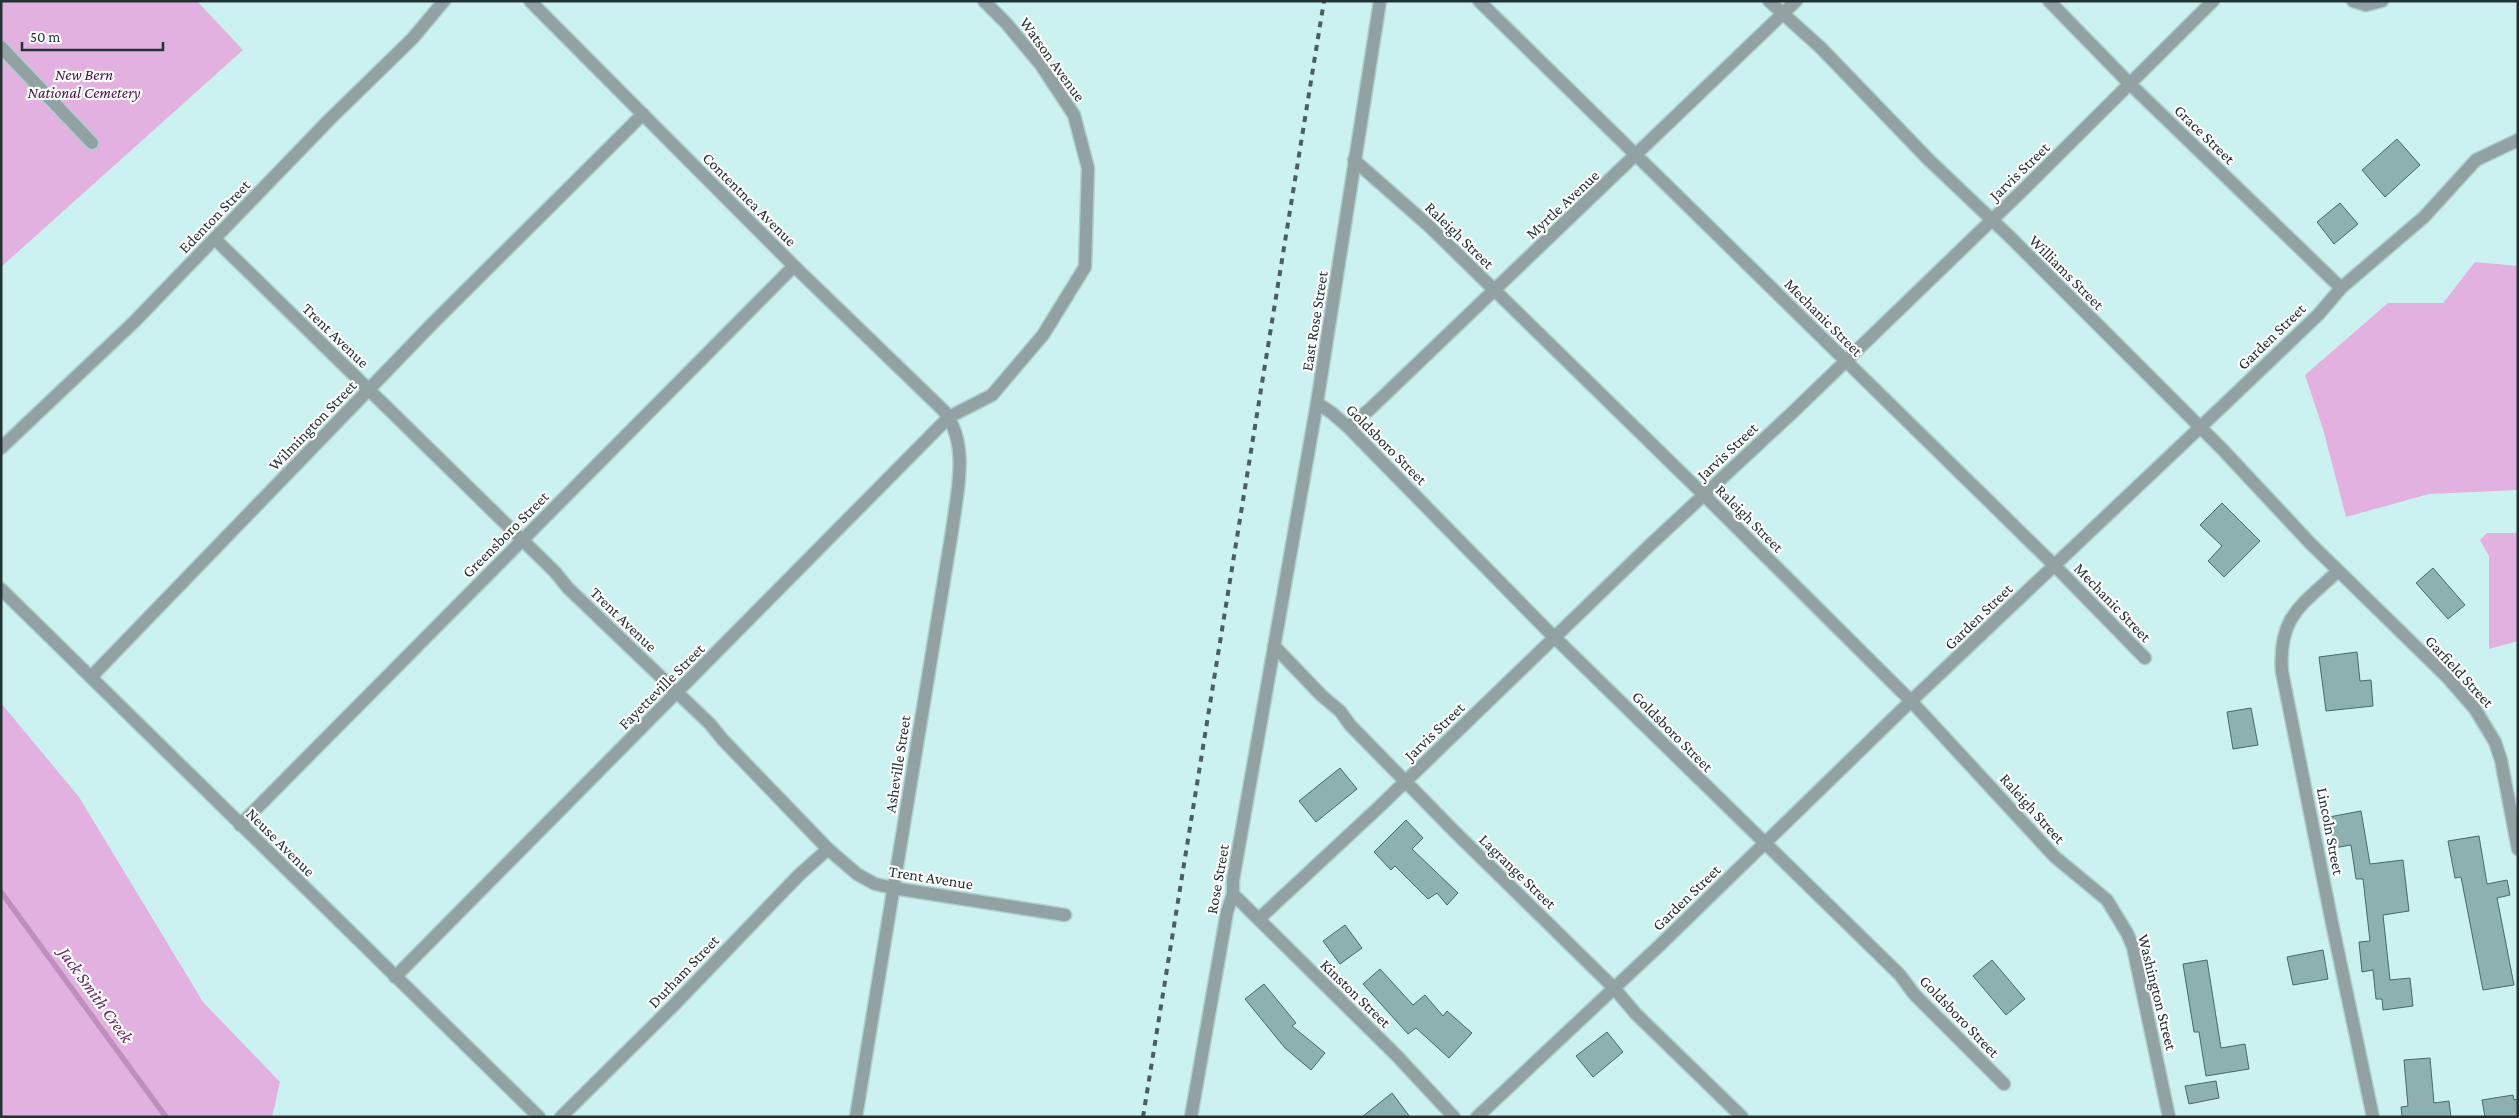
<svg xmlns="http://www.w3.org/2000/svg" width="2519" height="1118" viewBox="0 0 2519 1118" font-family="'Crimson Pro',serif">
  <style>
    .green { fill: #e3b1e0 }
    .lines { fill: none; stroke-linecap: round; stroke-linejoin: round }
    .stream { stroke: #be8ebc; stroke-width: 5.5 }
    .building { fill: #8cb1b0; stroke: #466969 }
    .street-casing { stroke: #adcfcf; stroke-width: 15 }
    .street { stroke: #92a2a2; stroke-width: 12 }
    .rail { stroke: #4a5f5e; stroke-width: 4; stroke-dasharray: 6 6; stroke-linecap: butt }
    .labels { text-anchor: middle; stroke-width: 4.5; stroke-linejoin: round; paint-order: stroke }
    .street-label { font-size: 16px; fill: #233232; stroke: #fff }
    .park-label { font-size: 16px; font-style: italic; fill: #4a0f4a; stroke: #fff }
    .water-label { font-size: 18px; font-style: italic; fill: #652a64; stroke: #fff }
  </style>
  <rect width="100%" height="100%" fill="#cbf2f1"/>
  <g class="green">
    <path d="M1 1H197L243 50 1 267Z"/>
    <path d="M2475 262 2518 266V490L2429 494 2346 517 2323 429 2305 375 2388 303H2443Z"/>
    <path d="M2487 533H2518V641L2489 649V556L2480 540Z"/>
    <path d="M1 703 79 797 203 1002 280 1082 272 1117H1Z"/>
  </g>
  <g class="lines">
    <path class="stream" d="M1 892 166 1117"/>
  </g>
  <g class="building">
    <path d="M2397 139 2420 165 2385 197 2362 170Z"/>
    <path d="M2340 203 2358 224 2334 244 2317 222Z"/>
    <path d="M2222 503 2260 541 2224 577 2208 561 2222 546 2200 525Z"/>
    <path d="M2433 568 2465 605 2448 619 2416 583Z"/>
    <path d="M2357 652 2360 681 2371 680 2373 706 2326 711 2319 657Z"/>
    <path d="M2251 708 2258 745 2233 749 2227 712Z"/>
    <path d="M1340 768 1357 789 1316 822 1299 801Z"/>
    <path d="M2361 811 2370 864 2403 860 2409 911 2383 915 2390 980 2410 978 2413 1006 2383 1010 2382 999H2376L2373 970 2362 972 2359 942 2370 941 2363 879H2356L2351 845 2334 848 2329 817Z"/>
    <path d="M1406 820 1423 838 1412 849 1458 893 1447 905 1437 893 1428 899 1395 866 1391 870 1374 852Z"/>
    <path d="M2479 836 2487 884 2507 880 2510 895 2497 898 2514 985 2483 990 2461 877 2455 878 2448 841Z"/>
    <path d="M1345 925 1362 948 1340 964 1323 941Z"/>
    <path d="M2323 950 2328 979 2293 985 2287 957Z"/>
    <path d="M1992 960 2025 999 2006 1015 1973 976Z"/>
    <path d="M2207 960 2221 1048 2245 1044 2249 1069 2206 1076 2199 1032H2194L2183 964Z"/>
    <path d="M1380 969 1413 1005 1425 995 1443 1016 1447 1011 1472 1033 1449 1058 1416 1028 1408 1034 1363 984Z"/>
    <path d="M1264 984 1296 1023 1292 1026 1325 1053 1311 1070 1285 1048 1245 999Z"/>
    <path d="M1607 1032 1623 1052 1593 1077 1576 1056Z"/>
    <path d="M2430 1058 2434 1103 2449 1101 2451 1117H2402L2401 1107 2408 1106 2404 1060Z"/>
    <path d="M2216 1081 2219 1098 2189 1104 2185 1086Z"/>
    <path d="M1392 1093 1410 1117H1362Z"/>
    <path d="M2513 1095 2514 1100 2518 1099V1117H2485L2482 1100Z"/>
  </g>
  <g class="lines">
    <g class="street-casing">
      <g id="street">
        <path d="M530 1 794 266 944 411C970 445 957 492 952 531L856 1117"/>
        <path d="M1479 1 2054 565 2145 658"/>
        <path d="M1769 1 1821 48 1929 160 2010 237 2223 450 2310 543 2448 678 2475 709 2495 742 2501 760 2518 849"/>
        <path d="M2049 1 2130 84 2341 288"/>
        <path d="M2353 1 2366 5 2382 1"/>
        <path d="M1 47 92 143"/>
        <path d="M1354 160 1429 226 1704 495 1911 701 2055 857 2107 900 2127 933 2133 947 2169 1117"/>
        <path d="M215 239 555 572 568 588 710 724 723 740 828 849 857 874 875 884 893 888 1065 915"/>
        <path d="M1317 403 1332 413 1348 427 1544 627 1900 975 1914 994 2004 1084"/>
        <path d="M1348 427 1370 409 1796 1"/>
        <path d="M1 448 134 322 329 120 413 38 444 1"/>
        <path d="M2338 571C2301 606 2278 616 2282 672L2332 923 2373 1117"/>
        <path d="M1 589 539 1117"/>
        <path d="M1274 646 1322 696 1340 711 1350 725 1455 832 1614 988 1636 1014 1742 1117"/>
        <path d="M91 677 433 323 643 114"/>
        <path d="M240 825 794 266"/>
        <path d="M1233 894 1397 1056 1454 1117"/>
        <path d="M1261 921 1263 915 1379 807 1650 545 1793 412 2024 189 2213 1"/>
        <path d="M395 977 949 417 992 395 1043 335 1085 267 1088 168 1074 115 1041 65 1006 23 984 1"/>
        <path d="M561 1117 673 1006 799 875 828 849"/>
        <path d="M1191 1117 1227 912 1233 894V880L1317 403 1380 1"/>
        <path d="M1477 1117 1660 945 1911 701 2229 400 2319 314 2341 288 2424 217 2476 160 2518 140"/>
      </g>
    </g>
    <use href="#street" class="street"/>
    <path class="rail" d="M1143 1117 1324 1"/>
  </g>
  <g class="labels">
    <g class="street-label">
      <text transform="translate(1053 59) rotate(54)" y="6">Watson Avenue</text>
      <text transform="translate(2205 134) rotate(44)" y="6">Grace Street</text>
      <text transform="translate(2019 171) rotate(-44)" y="6">Jarvis Street</text>
      <text transform="translate(750 199) rotate(45)" y="6">Contentnea Avenue</text>
      <text transform="translate(1562 204) rotate(-43)" y="6">Myrtle Avenue</text>
      <text transform="translate(214 216) rotate(-46)" y="6">Edenton Street</text>
      <text transform="translate(1460 235) rotate(44)" y="6">Raleigh Street</text>
      <text transform="translate(2067 272) rotate(45)" y="6">Williams Street</text>
      <text transform="translate(1824 317) rotate(45)" y="6">Mechanic Street</text>
      <text transform="translate(1314 321) rotate(-81)" y="6">East Rose Street</text>
      <text transform="translate(336 335) rotate(44)" y="6">Trent Avenue</text>
      <text transform="translate(2271 336) rotate(-44)" y="6">Garden Street</text>
      <text transform="translate(312 425) rotate(-46)" y="6">Wilmington Street</text>
      <text transform="translate(1387 444) rotate(45)" y="6">Goldsboro Street</text>
      <text transform="translate(1727 451) rotate(-43)" y="6">Jarvis Street</text>
      <text transform="translate(1750 518) rotate(45)" y="6">Raleigh Street</text>
      <text transform="translate(505 534) rotate(-45)" y="6">Greensboro Street</text>
      <text transform="translate(2113 602) rotate(46)" y="6">Mechanic Street</text>
      <text transform="translate(1978 616) rotate(-44)" y="6">Garden Street</text>
      <text transform="translate(624 619) rotate(44)" y="6">Trent Avenue</text>
      <text transform="translate(2460 671) rotate(47)" y="6">Garfield Street</text>
      <text transform="translate(661 686) rotate(-45)" y="6">Fayetteville Street</text>
      <text transform="translate(1434 731) rotate(-44)" y="6">Jarvis Street</text>
      <text transform="translate(1673 731) rotate(45)" y="6">Goldsboro Street</text>
      <text transform="translate(897 764) rotate(-81)" y="6">Asheville Street</text>
      <text transform="translate(2033 808) rotate(48)" y="6">Raleigh Street</text>
      <text transform="translate(2331 831) rotate(79)" y="6">Lincoln Street</text>
      <text transform="translate(281 842) rotate(45)" y="6">Neuse Avenue</text>
      <text transform="translate(1518 871) rotate(44)" y="6">Lagrange Street</text>
      <text transform="translate(931 877) rotate(9)" y="6">Trent Avenue</text>
      <text transform="translate(1217 879) rotate(-80)" y="6">Rose Street</text>
      <text transform="translate(1686 897) rotate(-44)" y="6">Garden Street</text>
      <text transform="translate(683 971) rotate(-46)" y="6">Durham Street</text>
      <text transform="translate(2158 992) rotate(76)" y="6">Washington Street</text>
      <text transform="translate(1356 993) rotate(44)" y="6">Kinston Street</text>
      <text transform="translate(1960 1016) rotate(46)" y="6">Goldsboro Street</text>
    </g>
    <g class="park-label">
      <text x="84" y="80">New Bern<tspan x="84" dy="18">National Cemetery</tspan></text>
    </g>
    <g class="water-label">
      <text transform="translate(96 995) rotate(54)" y="6">Jack Smith Creek</text>
    </g>
  </g>
  <rect width="2519" height="1118" fill="none" stroke="#233232" stroke-width="5"/>
  <path d="M22 42v8h141v-8" fill="none" stroke="#233232" stroke-width="2.5"/>
  <text x="30" y="42" font-size="15" fill="#233232" stroke="#ffffff" stroke-width="4" paint-order="stroke">50 m</text>
</svg>
